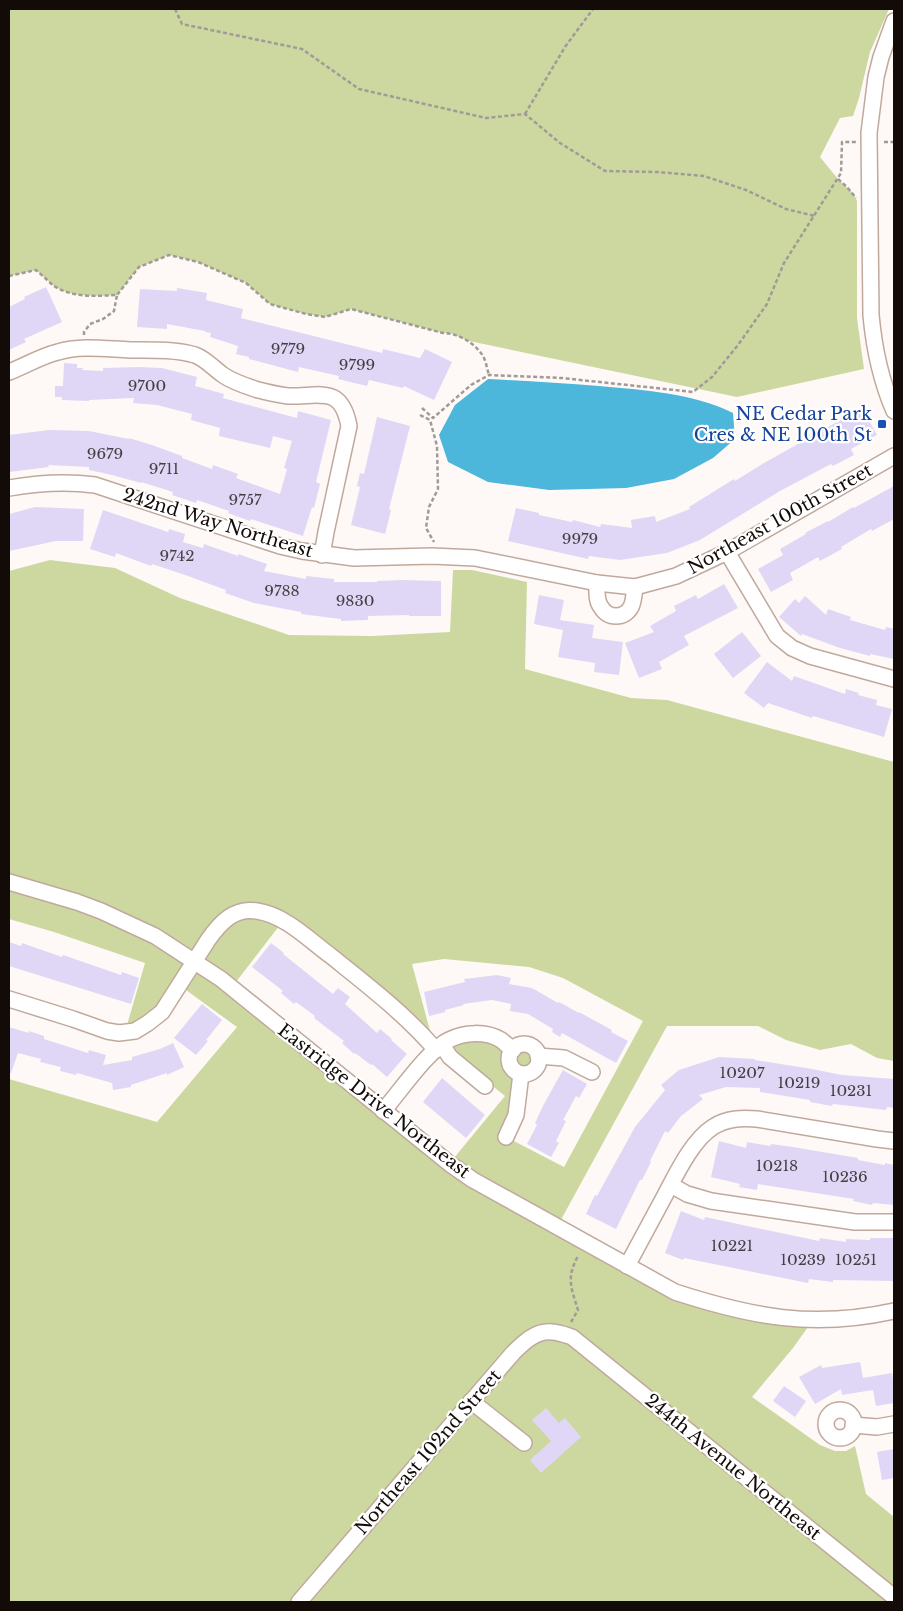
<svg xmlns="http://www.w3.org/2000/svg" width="903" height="1611" viewBox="0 0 903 1611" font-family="'Libre Baskerville',serif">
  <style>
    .green { fill: #cdd8a0; fill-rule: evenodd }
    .water { fill: #4cb6db }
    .building { fill: #e0d7f6 }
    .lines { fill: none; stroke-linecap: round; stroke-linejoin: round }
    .minor-casing { stroke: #c0a99c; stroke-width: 18 }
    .path { stroke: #a19a97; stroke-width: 2.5; stroke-dasharray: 4 2.5; stroke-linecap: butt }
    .minor { stroke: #fff; stroke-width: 15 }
    .transit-dot { fill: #1a4fb4; stroke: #fff; stroke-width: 2 }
    .labels { text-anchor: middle; stroke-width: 4.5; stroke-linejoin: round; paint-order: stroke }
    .number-label { font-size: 15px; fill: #463e43 }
    .transit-label { font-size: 18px; fill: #164399; stroke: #fff; text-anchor: end }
    .street-label { font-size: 18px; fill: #130b07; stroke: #fff }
  </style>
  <rect width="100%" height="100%" fill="#fef9f6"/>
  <g class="green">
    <path d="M9 9H889L870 52 859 98 853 116 840 118 820 157 838 179 853 193 857 201V318L864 369 737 397 469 341 450 333H443L351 309 325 317 306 314 270 304 246 283 198 262 169 255 139 267 117 295C97 296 72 298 54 286 48 281 42 275 36 270L9 276Z"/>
    <path d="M50 560 115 568 180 598 289 635 372 636 450 632 453 570H472L527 582 525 669 631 698 667 700 894 762V1061L877 1058 851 1044 820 1050 786 1040 758 1026H667L557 1227 675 1292 813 1320 793 1348 752 1397 820 1445 835 1451H846L855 1446 866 1494 894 1517V1602H9V1079L157 1122 237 1027 179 985 162 1012 125 1032 145 963 54 932 9 919V571ZM283 921 432 1038 412 964 444 959 529 967 563 978 643 1021 564 1167 506 1137 526 1074C547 1068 538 1038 517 1046L461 1036 442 1045 505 1096 449 1164 232 987Z"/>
  </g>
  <path class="water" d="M488 379C525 381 562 383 599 386 642 390 694 393 733 413L735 439 713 458 674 479 626 488 549 490 488 482 448 462 439 435 455 405Z"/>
  <g class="building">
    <path d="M46 287 62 322 24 339 26 342 9 350V307L25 299 24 297Z"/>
    <path d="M177 288 207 293 206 300 243 309 241 318 382 353 383 349 420 358 425 349 452 362 434 400 404 386 403 388 369 380 367 386 338 379 339 376 299 367 298 372 249 359V357L236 354 238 346 210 337 211 333 205 332V331L167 324V329L137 327 140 289 177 291Z"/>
    <path d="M64 363 77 364V368H83L82 370 103 371V368L139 367 162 368 197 377 195 386 224 394 223 398 297 418 298 411 331 420 316 482 320 484 314 508 312 507 303 536 251 519 250 521 228 513 229 511 197 500 196 503 172 495 173 492 141 482V483L112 475 89 470V467L48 465 49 467 9 472V435L49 430 89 431 129 439V438L152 445 182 456V458L212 469 213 465 238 474 236 478 280 494 287 469 284 468 292 441 273 436 270 448 219 436 220 428 191 420 192 414 157 405 133 403 134 398 89 400V401L62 400V397H55V386H63Z"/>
    <path d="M862 408 877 435 851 449 854 455 833 466 831 464 780 491 700 540 667 553 620 560 589 556 588 559 508 541 516 508 539 513V515L572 522 573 520 600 527 601 524 632 528 631 520 655 516 656 522 690 509 689 507 734 479 735 481 764 463Z"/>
    <path d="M377 417 410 426 389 509 391 510 385 534 351 525 360 487 357 486 360 473 364 474Z"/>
    <path d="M894 486V519L872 531 871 529 841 547 842 549 820 561 818 557 790 573 793 580 771 592 758 569 783 555 780 549 806 534 805 533 828 521V522L853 507 854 508Z"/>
    <path d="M35 507 84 509 83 541H56L9 551V514Z"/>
    <path d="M103 510 168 532 169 529 185 534 183 542 203 548 204 544 238 556V554L267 564 264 571 306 579V576L334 579V582H377V581L402 580 441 581V616H409V615L368 616V620L341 621V619L301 614V612L254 603 225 593 226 590 188 576 152 564 151 566 116 553 115 557 90 549Z"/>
    <path d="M724 584 738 608 684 636 689 645 659 662 662 669 639 678 625 643 654 632 650 626 676 611 674 606 696 595 698 599Z"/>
    <path d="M539 595 564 600 560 620 594 625 592 638 623 642 619 675 594 672 595 663 558 657 563 630 534 624Z"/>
    <path d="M805 596 826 615 828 609 851 617 850 620 885 630 886 627 894 629V659L870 654V656L840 648 802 634 801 636 779 617 795 599 799 603Z"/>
    <path d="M742 632 761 656 733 678 714 654Z"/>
    <path d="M767 662 792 681 794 676 845 694 846 689 859 693 858 695 877 700 876 705 892 709 884 737 813 716 812 718 768 703 764 708 744 693Z"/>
    <path d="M9 942 21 946 22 943 62 957 63 955 121 975 122 972 139 978 131 1004 9 966Z"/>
    <path d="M271 943 284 953 283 954 333 994 338 988 350 997 345 1004 377 1033 380 1029 392 1039 391 1040 407 1054 387 1077 372 1064 371 1065 355 1053 354 1054 342 1043 344 1041 314 1018 315 1016 296 1002 294 1004 281 993 283 991 252 967Z"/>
    <path d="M497 975 511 978 509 984 532 988 558 1003 559 1002 579 1013V1012L612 1030 611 1032 628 1041 616 1063 562 1033 560 1037 552 1032 553 1029 528 1014 510 1011 511 1004 492 1000 463 1004 464 1005 445 1010V1012L429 1016 424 992 465 982 464 979Z"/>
    <path d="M202 1004 222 1020 206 1040 208 1041 196 1055 174 1038Z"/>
    <path d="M9 1027 29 1033V1031L44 1036V1039L88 1053 89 1050 106 1055 103 1065 132 1060V1057L160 1049 173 1043 184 1067 167 1075V1073L131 1085V1087L113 1090 112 1083 77 1073 76 1075 60 1071 61 1067 40 1062 41 1059 18 1053 11 1073H9Z"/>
    <path d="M719 1057 755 1059V1060L812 1069 842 1075 894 1079V1108L887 1107 886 1110 833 1104 832 1106 810 1102V1100L760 1092V1088L726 1087 699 1095 703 1099 681 1116 668 1133 665 1131 650 1161 651 1162 642 1180H640L616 1229 586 1214 595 1195 597 1196 635 1127 665 1090 661 1085 679 1070Z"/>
    <path d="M563 1070 587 1084 579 1098 576 1096 563 1120 566 1121 556 1141 559 1143 551 1157 527 1144 537 1125 535 1123 544 1104Z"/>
    <path d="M442 1078 485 1115 466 1138 423 1102Z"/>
    <path d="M719 1141 746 1148 747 1142 770 1146 771 1144 793 1147 858 1158V1160L885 1165V1163L894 1165V1205L873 1203 872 1205 853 1201 854 1199 758 1184 757 1190 739 1187 740 1184 711 1177Z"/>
    <path d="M681 1211 704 1220 705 1217 819 1241 820 1238 846 1242V1239L870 1240V1238H894V1281L833 1280V1282L809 1279 808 1283 684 1258 683 1260 665 1253Z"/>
    <path d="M860 1362 863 1378 892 1373 894 1385V1403L876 1406 873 1390 842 1395 841 1389 815 1404 799 1377 821 1365 822 1368Z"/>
    <path d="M784 1386 806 1401 795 1417 773 1401Z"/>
    <path d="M546 1408 559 1423 565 1418 581 1437 541 1473 530 1460 551 1441 532 1420Z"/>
    <path d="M894 1449V1478L882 1480 877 1452Z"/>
  </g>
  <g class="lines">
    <g class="minor-casing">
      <g id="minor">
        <path d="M894 21 881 57 876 77 869 133 871 315C874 348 881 381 894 411"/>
        <path d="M9 372C25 366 41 356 58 352 81 345 106 349 130 350 151 350 175 349 195 355 206 359 213 368 223 375 233 382 246 386 258 390 267 392 278 395 288 396 319 397 341 384 349 426L326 532 322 555"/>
        <path d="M9 488C37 483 66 481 95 485L280 546 302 551 354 558 432 556 475 558 597 583 635 587 676 576 727 552 894 456"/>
        <path d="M727 552 777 636 792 648 810 656 894 679"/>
        <path d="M597 583C597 591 596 601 601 607 608 619 624 619 631 607 634 601 634 593 635 587"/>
        <path d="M9 882 77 902 101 911 155 936 221 979 450 1164 473 1180 675 1292C752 1317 813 1329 894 1311"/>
        <path d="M9 999 73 1019 107 1031 119 1033 135 1031 148 1023 162 1012 208 940C220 923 234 907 257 911 285 915 309 940 331 956 367 985 405 1014 436 1050"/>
        <circle cx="524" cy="1059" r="15"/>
        <path d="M442 1045 450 1057 485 1086"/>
        <path d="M538 1056 564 1058 592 1072"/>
        <path d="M383 1111C399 1093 428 1050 449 1040 464 1032 486 1031 501 1040 505 1043 509 1047 513 1050"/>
        <path d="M506 1137 516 1115 521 1074"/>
        <path d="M671 1185 687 1194 711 1201 855 1222H894"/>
        <path d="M627 1266C639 1244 651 1221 663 1199 675 1177 691 1141 713 1127 727 1118 741 1118 757 1119L877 1139 894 1141"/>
        <path d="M471 1401 524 1443"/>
        <circle cx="840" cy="1424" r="14"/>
        <path d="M853 1425 877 1427 894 1424"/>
        <path d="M299 1602 513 1353C523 1343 536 1330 552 1332 558 1332 566 1335 572 1337L894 1597"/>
      </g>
    </g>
    <g class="path">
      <path d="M175 9 182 24 302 49 359 89 486 118 525 114 560 143 605 171 658 172 704 176 746 190 786 209 815 216"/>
      <path d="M525 114 565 47 593 9"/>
      <path d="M884 142H894"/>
      <path d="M838 179 847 187 856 198"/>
      <path d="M9 276 36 270C42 275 48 281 54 286 72 298 97 296 117 295L139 267 169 255 198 262 246 283 270 304 306 314 325 317 351 309 443 333C458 333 475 343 483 356 486 361 487 369 489 375"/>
      <path d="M84 335V332L90 324 103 319 114 311 117 295"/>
      <path d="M422 408 433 418 471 385 489 375 562 378 693 392 712 377 738 345 767 304 784 263 841 173 842 142H857"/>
      <path d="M420 415 430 420 437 446 438 489 429 507 426 528 434 542"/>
      <path d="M571 1322 578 1310C571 1287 566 1278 578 1256"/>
    </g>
    <use href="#minor" class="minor"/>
  </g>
  <rect class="transit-dot" x="877" y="419" width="10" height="10" rx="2.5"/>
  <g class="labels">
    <g class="number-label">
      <text x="288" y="354">9779</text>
      <text x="357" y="370">9799</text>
      <text x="147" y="391">9700</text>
      <text x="105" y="459">9679</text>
      <text x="164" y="474">9711</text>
      <text x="245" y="505">9757</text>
      <text x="580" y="544">9979</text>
      <text x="177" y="561">9742</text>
      <text x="282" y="596">9788</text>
      <text x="355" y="606">9830</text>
      <text x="742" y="1078">10207</text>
      <text x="799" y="1088">10219</text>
      <text x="851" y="1096">10231</text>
      <text x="777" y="1171">10218</text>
      <text x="845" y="1182">10236</text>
      <text x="732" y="1251">10221</text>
      <text x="803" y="1265">10239</text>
      <text x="856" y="1265">10251</text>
    </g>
    <g class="transit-label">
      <text x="872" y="420">NE Cedar Park<tspan x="872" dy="21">Cres &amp; NE 100th St</tspan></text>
    </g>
    <g class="street-label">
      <text transform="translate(780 519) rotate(-29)" y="6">Northeast 100th Street</text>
      <text transform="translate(218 523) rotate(17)" y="6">242nd Way Northeast</text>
      <text transform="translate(374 1101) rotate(38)" y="6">Eastridge Drive Northeast</text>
      <text transform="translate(428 1452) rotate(-49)" y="6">Northeast 102nd Street</text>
      <text transform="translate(733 1467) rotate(39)" y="6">244th Avenue Northeast</text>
    </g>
  </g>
  <rect width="903" height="1611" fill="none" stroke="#130b07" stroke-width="20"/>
</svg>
